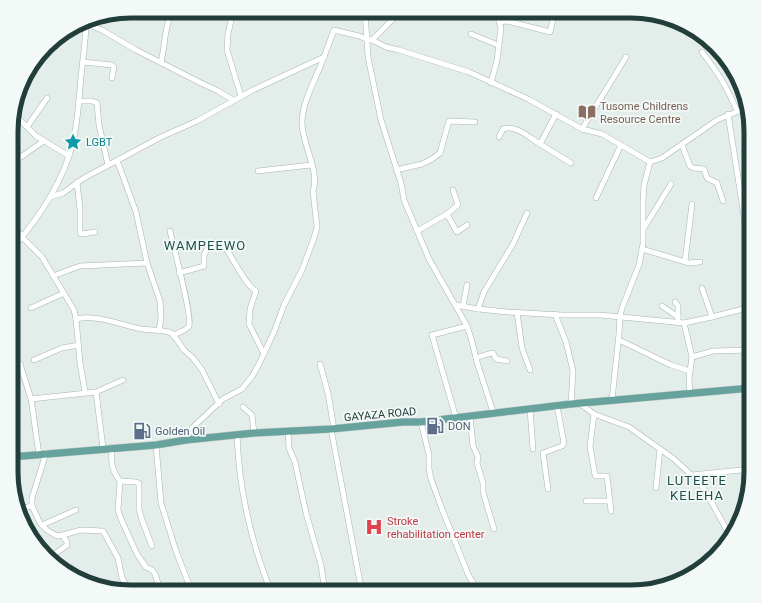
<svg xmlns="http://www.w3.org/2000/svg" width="762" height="603" viewBox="0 0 762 603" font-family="Roboto,sans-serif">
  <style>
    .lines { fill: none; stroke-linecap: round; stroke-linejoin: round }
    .minor-casing { stroke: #a5b5b2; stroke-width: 6 }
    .major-casing { stroke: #c1c9c8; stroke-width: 8 }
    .minor { stroke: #fff; stroke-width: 5 }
    .major { stroke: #67a39c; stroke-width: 7 }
    .labels { text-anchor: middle; stroke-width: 3.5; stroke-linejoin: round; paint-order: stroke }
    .education-label { font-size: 11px; fill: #785e54; stroke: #f3f9f7; text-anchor: start }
    .culture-label { font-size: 11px; fill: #0d838f; stroke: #f3f9f7; text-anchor: start }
    .street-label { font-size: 11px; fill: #223e3b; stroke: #f3f9f7 }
    .service-label { font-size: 11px; fill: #4e5e75; stroke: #f3f9f7; text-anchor: start }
    .health-label { font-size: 11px; fill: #be3a42; stroke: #f3f9f7; text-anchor: start }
    .quarter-label { font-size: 13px; letter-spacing: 1px; fill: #1e514c; stroke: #f3f9f7 }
    .rim { fill: none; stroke: #223e3b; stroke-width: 5 }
  </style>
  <rect width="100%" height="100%" fill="#e3edea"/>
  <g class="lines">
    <g class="minor-casing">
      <g id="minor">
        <path d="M233 11 228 34 227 50 241 96"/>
        <path d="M365 11 368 57 381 120 401 183 404 200 429 259 467 326 471 338 477 362 493 412"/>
        <path d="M574 11 585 17"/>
        <path d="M499 22 507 21 550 32 555 11"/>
        <path d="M86 24 102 30 136 50 201 83 218 91 233 100"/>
        <path d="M471 34 498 45"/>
        <path d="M372 40 401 11"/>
        <path d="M702 52C718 73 727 87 737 111"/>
        <path d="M83 62 112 65 114 67 112 78"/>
        <path d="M161 62C165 47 164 31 170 17"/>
        <path d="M491 83 497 60 501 28 499 22 502 11"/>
        <path d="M79 101H92L97 103 99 125 108 165"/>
        <path d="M13 113 36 136 69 156"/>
        <path d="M556 114 540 144 571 163"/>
        <path d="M728 114 744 216 751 270"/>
        <path d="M27 127 47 98"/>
        <path d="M582 129 626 57"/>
        <path d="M499 137 503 129C515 124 530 138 540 144"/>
        <path d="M682 145 690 166 693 168 704 169 707 178 717 183 723 201"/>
        <path d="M117 160 136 212 147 263 160 301 161 318 159 331"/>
        <path d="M12 163 44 141"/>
        <path d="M396 170 422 164 432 159 440 153 449 121 475 122"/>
        <path d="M258 171 311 165"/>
        <path d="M77 182 80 209V233L82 234 95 232"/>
        <path d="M50 197 63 193 84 178 161 137 197 121 253 90 324 57"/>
        <path d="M596 198 621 145"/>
        <path d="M447 214 458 205 453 190"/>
        <path d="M12 223 22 237 42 257 74 310 76 319 80 363 85 392"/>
        <path d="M644 228 671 184"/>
        <path d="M170 231C173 244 193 319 189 326 187 330 177 333 173 336"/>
        <path d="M417 231 447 214 457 232 467 225"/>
        <path d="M12 249C37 220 62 184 72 146 78 123 79 100 81 76 83 58 86 39 86 21"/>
        <path d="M642 249 689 263 700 262"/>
        <path d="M685 261 692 204"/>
        <path d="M179 273 204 266V255L210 244 218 242C228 243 241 282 256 291L250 309 249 324 264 354"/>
        <path d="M53 276 80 266 147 263"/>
        <path d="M702 288 712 317"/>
        <path d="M675 302 678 306V323"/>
        <path d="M456 305 478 309 507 312 561 315H600L684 323 712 317 751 307"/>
        <path d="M463 306 467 285"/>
        <path d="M662 306 678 317"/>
        <path d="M31 308 64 293"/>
        <path d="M478 309 484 292 513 244 527 213"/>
        <path d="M517 312 522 348 530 370"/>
        <path d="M555 314 566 342 573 371 571 404"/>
        <path d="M76 319C96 314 122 325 141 329 151 330 160 330 169 332L173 334 184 350 193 358 202 370 219 404"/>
        <path d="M684 323 692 357"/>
        <path d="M619 340 671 365 690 371"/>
        <path d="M746 351V339L751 323"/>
        <path d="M476 358 491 353H493L496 359 507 361"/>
        <path d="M34 360 62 348 79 345"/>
        <path d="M12 363H18L20 364 31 399 96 392 123 380"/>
        <path d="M320 364 328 393 334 429"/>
        <path d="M96 392 103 448"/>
        <path d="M690 394 689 378 692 357 713 351 751 350"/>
        <path d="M31 398 39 455"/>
        <path d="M612 400 619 334 620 316 622 308 639 265 643 244V201L644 185 650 162"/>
        <path d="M579 403 594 414 629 427 674 459 699 482 706 492 730 536"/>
        <path d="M243 407 252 415 254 433"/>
        <path d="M530 409 533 449"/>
        <path d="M594 414 590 446 595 475 596 476H607L611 511"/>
        <path d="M470 416 473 446 478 457 477 463 483 483V492L494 529"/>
        <path d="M456 418 432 335 467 326"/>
        <path d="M421 422 429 455V469L431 479 442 509 468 574 478 592"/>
        <path d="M331 429 360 582"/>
        <path d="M288 431 289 448 295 462 306 513 321 565 325 592"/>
        <path d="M237 435C239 489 251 542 271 592"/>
        <path d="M186 440 192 428 223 399 242 389 253 375 259 364 274 332 284 305 302 270 314 238 317 227 313 191C320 171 302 144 302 123 302 104 313 84 320 67 325 55 329 43 334 30L359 36 366 39 372 40 386 47 399 50 469 72 528 99 582 129 602 134 650 162 662 158 717 120 746 108"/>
        <path d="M156 445 161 503 176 551 192 592"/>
        <path d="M112 447C111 460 111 470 120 481L118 510 121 519 137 554 146 567 152 570 155 574 161 592"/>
        <path d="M46 453 32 498V506L40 523 47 530 55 535 59 536 81 530 103 531 118 558 122 578 130 592"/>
        <path d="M692 475 751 469"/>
        <path d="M120 481 136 482 139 483V509L142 520 152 546"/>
        <path d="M656 488 660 449"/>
        <path d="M548 489 543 453 562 446 564 443 557 406"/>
        <path d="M586 501H610"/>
        <path d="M19 509 32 506"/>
        <path d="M42 525 76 510"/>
        <path d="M48 557 55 554 67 545V542L63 536"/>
      </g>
    </g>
    <g class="major-casing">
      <path id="major" d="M11 457 156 445 186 440 254 433 331 429 403 422H421L571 404 751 388"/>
    </g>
    <use href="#minor" class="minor"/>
    <use href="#major" class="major"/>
  </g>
  <defs>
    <g id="library-bare" transform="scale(1.38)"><path d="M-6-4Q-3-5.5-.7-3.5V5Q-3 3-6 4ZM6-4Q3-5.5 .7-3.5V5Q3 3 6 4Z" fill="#8d6e63" stroke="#f3f9f7" stroke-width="2.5" paint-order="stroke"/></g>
    <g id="sight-bare" transform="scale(1.38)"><path d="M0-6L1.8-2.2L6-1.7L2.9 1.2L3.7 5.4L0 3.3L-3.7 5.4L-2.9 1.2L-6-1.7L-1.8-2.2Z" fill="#0f9aa8" stroke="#f3f9f7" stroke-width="2.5" paint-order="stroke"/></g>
    <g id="fuel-bare" transform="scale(1.38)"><path d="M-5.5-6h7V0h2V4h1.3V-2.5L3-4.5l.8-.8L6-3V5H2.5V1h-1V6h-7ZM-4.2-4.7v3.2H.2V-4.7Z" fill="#5c6f8a" stroke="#f3f9f7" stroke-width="2.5" paint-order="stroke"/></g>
    <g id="hospital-bare" transform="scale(1.38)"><path d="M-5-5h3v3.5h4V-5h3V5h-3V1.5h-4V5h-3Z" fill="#e0444e" stroke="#f3f9f7" stroke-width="2.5" paint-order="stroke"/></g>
  </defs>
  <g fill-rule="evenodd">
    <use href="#library-bare" x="587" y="112"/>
    <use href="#sight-bare" x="73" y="142"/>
    <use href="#fuel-bare" x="435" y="426"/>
    <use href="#fuel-bare" x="142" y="431"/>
    <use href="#hospital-bare" x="374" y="527"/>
  </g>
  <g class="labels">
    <g class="education-label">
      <text x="600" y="110">Tusome Childrens<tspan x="600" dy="13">Resource Centre</tspan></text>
    </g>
    <g class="culture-label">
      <text x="86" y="146">LGBT</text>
    </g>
    <g class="street-label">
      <text transform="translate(380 414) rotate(-5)" y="4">GAYAZA ROAD</text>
    </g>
    <g class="service-label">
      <text x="448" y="430">DON</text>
      <text x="155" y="435">Golden Oil</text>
    </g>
    <g class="health-label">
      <text x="387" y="525">Stroke<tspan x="387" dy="13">rehabilitation center</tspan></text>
    </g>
    <g class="quarter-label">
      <text x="205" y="250">WAMPEEWO</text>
      <text x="697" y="485">LUTEETE<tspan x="697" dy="15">KELEHA</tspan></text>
    </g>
  </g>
  <path d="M0 0H762V603H0ZM131 18H631A113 113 0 0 1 744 131V472A113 113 0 0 1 631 585H131A113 113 0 0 1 18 472V131A113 113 0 0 1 131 18Z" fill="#f3f9f7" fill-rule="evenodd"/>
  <path class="rim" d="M131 18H631A113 113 0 0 1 744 131V472A113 113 0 0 1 631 585H131A113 113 0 0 1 18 472V131A113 113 0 0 1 131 18Z"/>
</svg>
